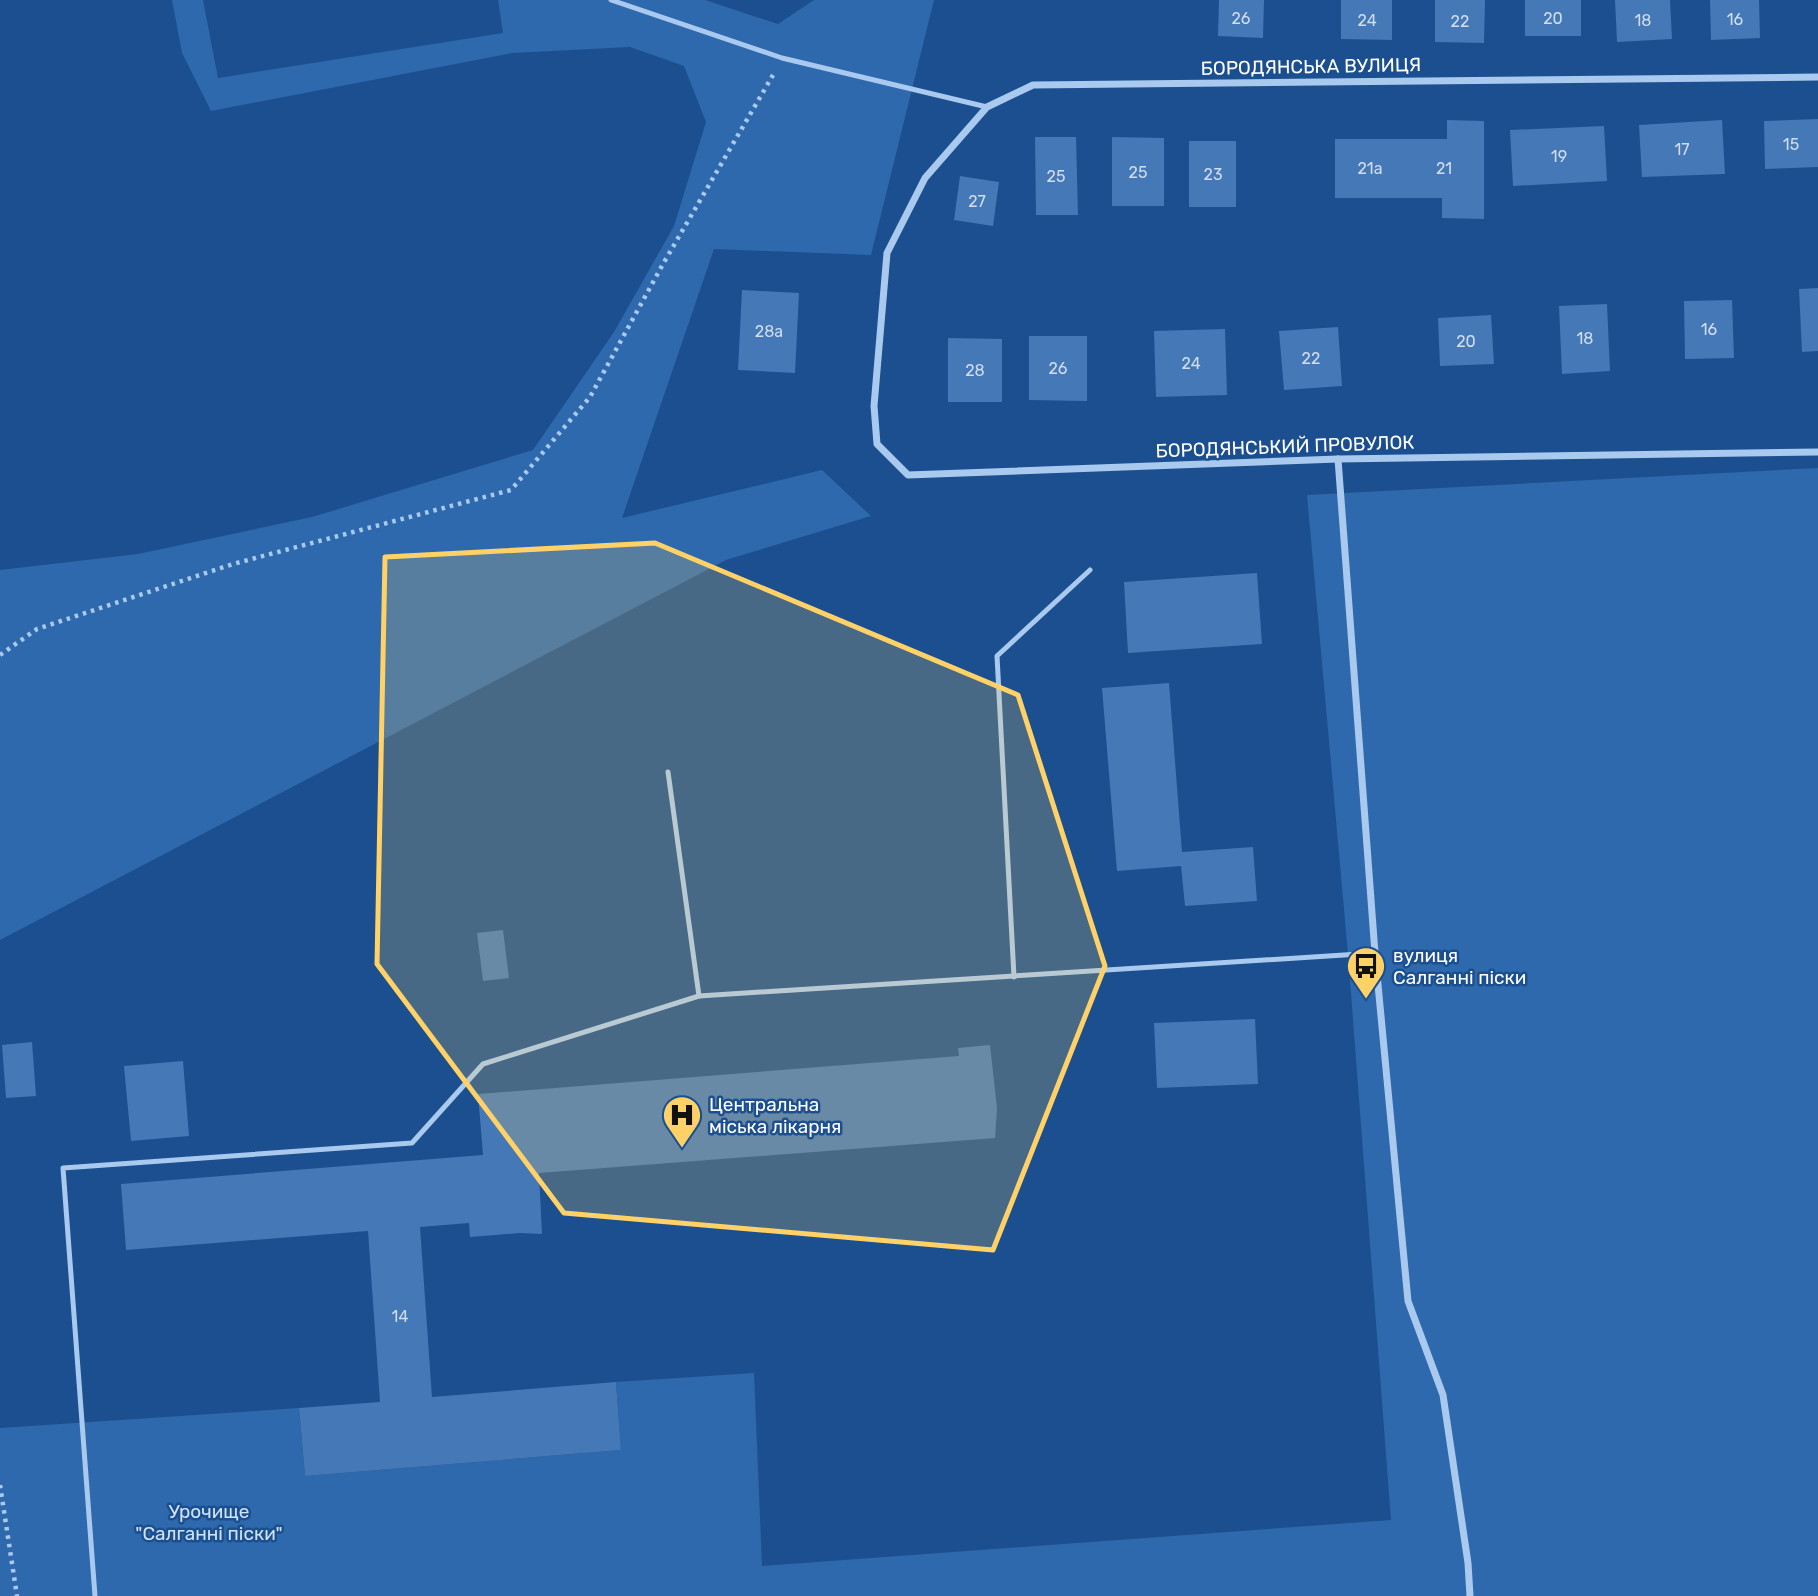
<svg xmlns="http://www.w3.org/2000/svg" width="1818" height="1596" viewBox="0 0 1818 1596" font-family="Rubik,sans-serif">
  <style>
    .green { fill: #2e69ad }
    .building { fill: #4478b7 }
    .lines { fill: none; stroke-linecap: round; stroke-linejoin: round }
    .path { stroke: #a9c9ee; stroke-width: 4.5; stroke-dasharray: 3.5 5; stroke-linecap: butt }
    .lane { stroke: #a9c9ee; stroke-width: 5 }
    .street { stroke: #a9c9ee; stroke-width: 7 }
    .marked { fill: #ffd166; fill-opacity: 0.2; stroke: #ffd166; stroke-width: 5; stroke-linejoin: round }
    .labels { text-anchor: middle; stroke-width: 5; stroke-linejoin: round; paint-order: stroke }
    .number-label { font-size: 16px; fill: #d0dded }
    .street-label { font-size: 19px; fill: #fff; stroke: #1b4f8f }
    .poi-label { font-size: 19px; fill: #fff; stroke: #1b4f8f; text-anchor: start }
    .park-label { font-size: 19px; fill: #cfe3fa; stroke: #1b4f8f }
  </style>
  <rect width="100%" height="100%" fill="#1b4f8f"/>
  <g class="green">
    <path d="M172 0H203L218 78 503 33 498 0H705L778 24 814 0H934L871 255 714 249 622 518 822 470 871 516 726 560 0 940V570L138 554 312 517 533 450 614 332 674 226 706 122 684 66 630 47 512 53 211 111 182 53Z"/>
    <path d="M1818 468V1596H0V1428L299 1408 305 1476 621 1450 616 1382 754 1373 762 1566 1391 1520 1348 954 1307 495Z"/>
  </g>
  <g class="building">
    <path d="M1219 0H1264L1263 38 1218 36Z"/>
    <path d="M1341 0H1392V40L1341 39Z"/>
    <path d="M1435 0H1485L1484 43 1435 42Z"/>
    <rect x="1525" y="0" width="56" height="36"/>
    <path d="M1615 0H1670L1672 39 1617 42Z"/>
    <path d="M1710 0H1759L1760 38 1711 40Z"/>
    <path d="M1818 119V167L1765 169 1764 121Z"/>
    <path d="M1447 120 1484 121V219L1442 218V198H1335V139H1447Z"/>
    <path d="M1722 120 1725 174 1642 177 1639 125Z"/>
    <path d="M1604 126 1607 181 1513 186 1510 130Z"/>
    <path d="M1035 137H1076L1078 215H1036Z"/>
    <path d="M1112 137 1164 138V206H1112Z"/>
    <rect x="1189" y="141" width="47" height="66"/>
    <path d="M960 176 999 182 993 226 954 220Z"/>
    <path d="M1818 288V351L1802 352 1799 289Z"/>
    <path d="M742 290 799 293 795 373 738 370Z"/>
    <path d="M1732 300 1734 358 1685 359 1684 301Z"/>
    <path d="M1607 304 1610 371 1562 374 1559 306Z"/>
    <path d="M1491 315 1494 364 1440 366 1438 318Z"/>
    <path d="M1338 327 1342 386 1284 390 1279 331Z"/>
    <path d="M1225 329 1227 395 1156 397 1154 331Z"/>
    <path d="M1029 336H1087V401L1029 400Z"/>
    <path d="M948 338 1002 339V402H948Z"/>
    <path d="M1257 573 1262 644 1128 653 1124 582Z"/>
    <path d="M1169 683 1182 852 1253 847 1257 901 1185 906 1181 866 1117 871 1102 688Z"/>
    <path d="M503 930 509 978 483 981 477 933Z"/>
    <path d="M1255 1019 1258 1084 1157 1088 1154 1023Z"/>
    <path d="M32 1042 36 1096 6 1098 2 1045Z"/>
    <path d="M990 1045 997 1108 995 1138 539 1173 542 1234 520 1233 470 1237 469 1223 420 1227 432 1397 616 1382 621 1450 305 1476 299 1408 380 1402 368 1231 126 1250 121 1184 483 1155 478 1094 959 1056 958 1048Z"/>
    <path d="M183 1061 189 1136 131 1141 124 1066Z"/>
  </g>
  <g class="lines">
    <g class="path">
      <path d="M0 655 37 629 233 564 511 490 590 397 663 264 773 75"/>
      <path d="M0 1485 17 1596"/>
    </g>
    <g class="lane">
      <path d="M611 0 782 58 987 107"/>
      <path d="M668 772 699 996"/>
      <path d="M1014 977 997 656 1090 570"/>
      <path d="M95 1596 63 1168 412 1143 483 1064 699 996 1375 953"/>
    </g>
    <g class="street">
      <path d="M1818 77 1033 85 987 107 925 178 887 253 874 406 877 444 908 475 1338 459 1818 452"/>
      <path d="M1338 459 1375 953 1408 1301 1443 1395 1468 1563 1470 1596"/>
    </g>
  </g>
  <path class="marked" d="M655 543 1018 695 1105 966 993 1250 564 1213 377 964 385 557Z"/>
  <defs>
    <g id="bus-pin" transform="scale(2.0125)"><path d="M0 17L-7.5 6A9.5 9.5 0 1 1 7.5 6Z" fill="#ffd166" stroke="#1b4f8f"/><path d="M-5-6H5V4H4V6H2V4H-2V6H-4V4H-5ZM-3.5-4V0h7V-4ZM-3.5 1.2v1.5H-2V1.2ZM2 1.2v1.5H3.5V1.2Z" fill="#111"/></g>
    <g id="hospital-pin" transform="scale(2.0125)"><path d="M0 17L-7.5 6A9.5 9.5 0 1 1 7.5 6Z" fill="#ffd166" stroke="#1b4f8f"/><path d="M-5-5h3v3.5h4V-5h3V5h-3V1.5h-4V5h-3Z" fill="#111"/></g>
  </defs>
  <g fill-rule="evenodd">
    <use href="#bus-pin" x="1366" y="966"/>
    <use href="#hospital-pin" x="682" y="1115"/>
  </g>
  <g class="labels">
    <g class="number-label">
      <text x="1241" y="24">26</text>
      <text x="1553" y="24">20</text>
      <text x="1735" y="25">16</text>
      <text x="1367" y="26">24</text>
      <text x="1643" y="26">18</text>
      <text x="1460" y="27">22</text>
      <text x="1791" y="150">15</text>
      <text x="1682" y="155">17</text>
      <text x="1559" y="162">19</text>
      <text x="1370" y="174">21а</text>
      <text x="1444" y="174">21</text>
      <text x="1138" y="178">25</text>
      <text x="1213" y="180">23</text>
      <text x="1056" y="182">25</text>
      <text x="977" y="207">27</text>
      <text x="1709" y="335">16</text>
      <text x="769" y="337">28а</text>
      <text x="1585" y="344">18</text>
      <text x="1466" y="347">20</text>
      <text x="1311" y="364">22</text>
      <text x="1191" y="369">24</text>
      <text x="1058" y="374">26</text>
      <text x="975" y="376">28</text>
      <text x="400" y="1322">14</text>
    </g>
    <g class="street-label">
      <text transform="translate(1311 66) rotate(-1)" y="7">БОРОДЯНСЬКА ВУЛИЦЯ</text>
      <text transform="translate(1285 446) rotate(-2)" y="7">БОРОДЯНСЬКИЙ ПРОВУЛОК</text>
    </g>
    <g class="poi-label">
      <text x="1393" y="962">вулиця<tspan x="1393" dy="22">Салганні піски</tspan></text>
      <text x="709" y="1111">Центральна<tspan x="709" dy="22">міська лікарня</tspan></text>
    </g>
    <g class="park-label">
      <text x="209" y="1518">Урочище<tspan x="209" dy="22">"Салганні піски"</tspan></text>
    </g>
  </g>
</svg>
